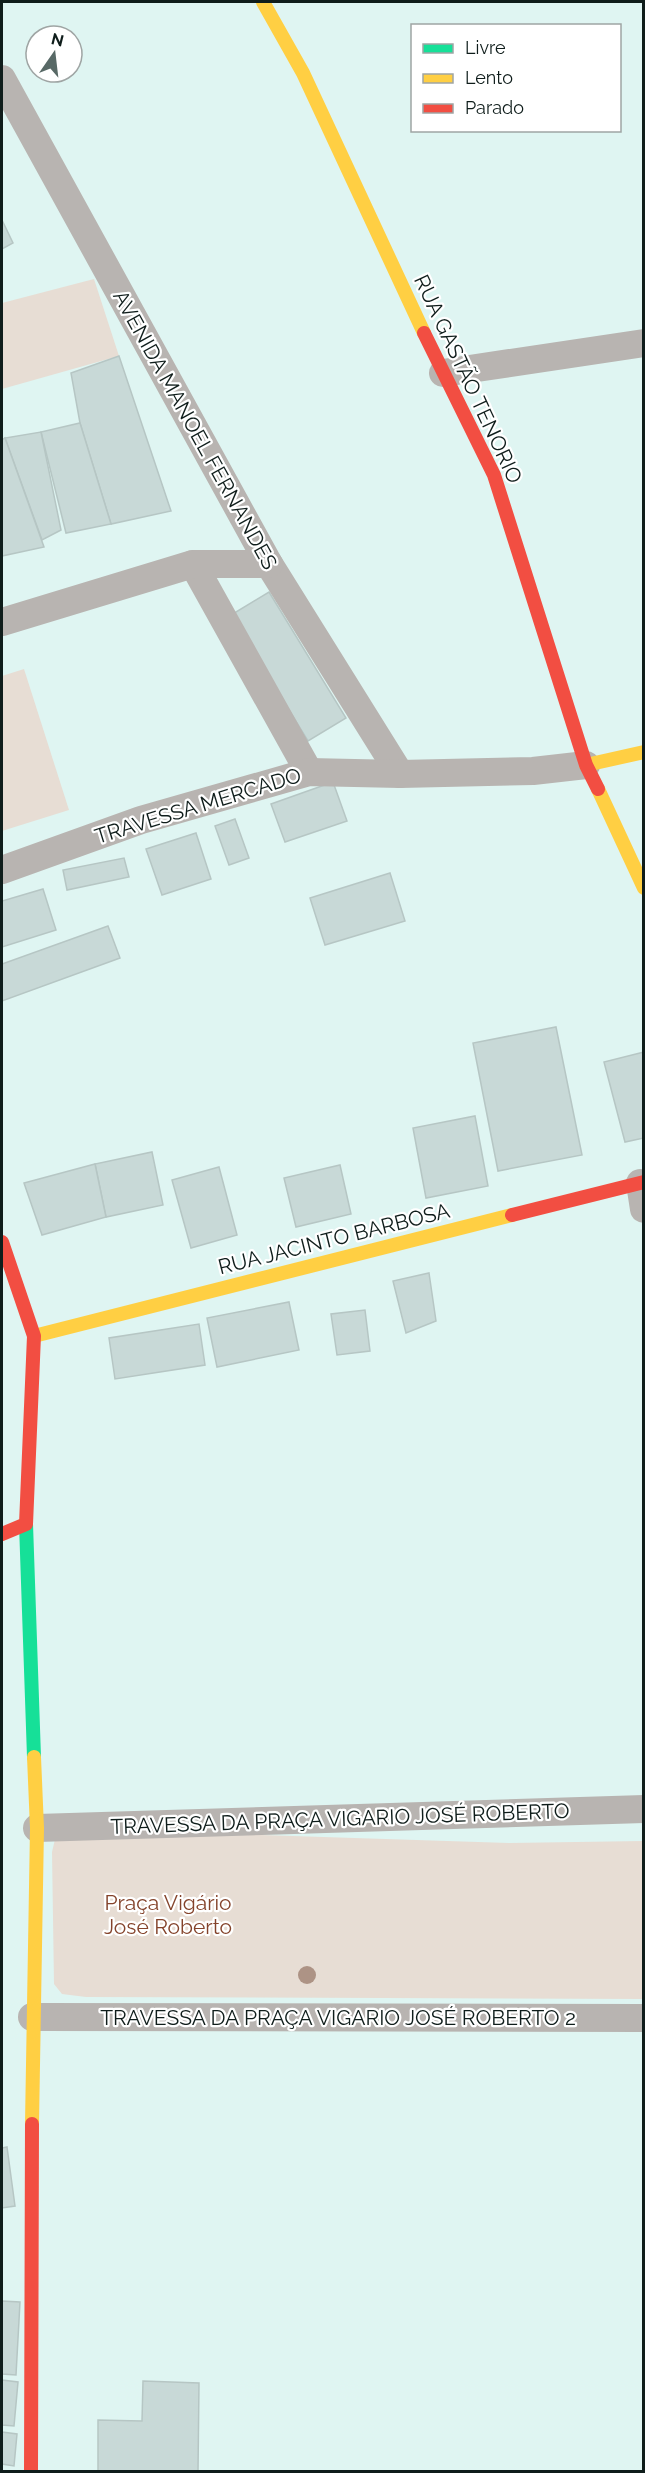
<svg xmlns="http://www.w3.org/2000/svg" width="645" height="2473" viewBox="0 0 645 2473" font-family="Raleway,sans-serif">
  <style>
    .green { fill: #e7ddd4 }
    .building { fill: #c8d9d7; stroke: #b6c6c4; stroke-width: 1.5 }
    .lines { fill: none; stroke-linecap: round; stroke-linejoin: round }
    .street { stroke: #b8b4b1; stroke-width: 28 }
    .fast { stroke: #16e098; stroke-width: 14 }
    .slow { stroke: #ffcf43; stroke-width: 14 }
    .jam { stroke: #f24e42; stroke-width: 14 }
    .tree { fill: #ad9385 }
    .labels { text-anchor: middle; stroke-width: 4.5; stroke-linejoin: round; paint-order: stroke }
    .street-label { font-size: 21px; fill: #0f1d1b; stroke: #fff }
    .park-label { font-size: 21px; fill: #84432b; stroke: #fff }
  </style>
  <rect width="100%" height="100%" fill="#dff5f2"/>
  <g class="green">
    <path d="M94 279 119 356 2 389V303Z"/>
    <path d="M24 669 69 810 2 831V676Z"/>
    <path d="M76 1829 509 1843 643 1841V1999L86 1997 62 1994 54 1984 52 1852 56 1835Z"/>
  </g>
  <g class="building">
    <path d="M2 220 13 243 2 249Z"/>
    <path d="M119 356 171 511 111 524 80 423 71 373Z"/>
    <path d="M80 423 111 524 66 533 41 432Z"/>
    <path d="M41 432 61 530 42 540 5 438Z"/>
    <path d="M5 438 44 547 2 556V440Z"/>
    <path d="M269 592 346 718 308 741 231 615Z"/>
    <path d="M333 782 347 821 285 842 271 804Z"/>
    <path d="M235 819 249 858 229 865 215 826Z"/>
    <path d="M196 833 211 879 162 895 146 849Z"/>
    <path d="M124 858 129 877 67 890 63 870Z"/>
    <path d="M390 873 405 921 325 945 310 898Z"/>
    <path d="M43 889 56 930 2 947V901Z"/>
    <path d="M108 926 120 958 2 1001V964Z"/>
    <path d="M556 1027 582 1155 498 1171 473 1043Z"/>
    <path d="M644 1052V1138L625 1142 604 1062Z"/>
    <path d="M475 1116 488 1186 426 1198 413 1128Z"/>
    <path d="M152 1152 163 1205 106 1217 95 1164Z"/>
    <path d="M95 1164 106 1217 42 1235 24 1183Z"/>
    <path d="M340 1165 351 1214 296 1227 284 1178Z"/>
    <path d="M219 1167 237 1235 191 1248 172 1180Z"/>
    <path d="M429 1273 436 1321 406 1333 393 1281Z"/>
    <path d="M289 1302 299 1350 217 1367 207 1318Z"/>
    <path d="M365 1310 370 1351 337 1355 331 1314Z"/>
    <path d="M199 1324 205 1365 115 1379 109 1338Z"/>
    <path d="M7 2147 15 2206 2 2208V2148Z"/>
    <path d="M2 2301 20 2302 16 2375 2 2374Z"/>
    <path d="M2 2380 18 2382 14 2426 2 2425Z"/>
    <path d="M143 2381 199 2383 198 2472H98V2420L142 2421Z"/>
    <path d="M2 2432 17 2434 14 2466 2 2464Z"/>
  </g>
  <g class="lines">
    <g class="street">
      <path d="M2 79 269 564 400 774"/>
      <path d="M443 373 644 343"/>
      <path d="M193 564 309 772"/>
      <path d="M2 622 193 564H269"/>
      <path d="M2 870 141 820 309 772 400 774 533 771 586 765"/>
      <path d="M640 1183 644 1209"/>
      <path d="M37 1828 644 1809"/>
      <path d="M32 2017 644 2018"/>
    </g>
    <path class="fast" d="M26 1524 34 1757"/>
    <g class="slow">
      <path d="M263 2 303 73 424 333"/>
      <path d="M586 765 644 752"/>
      <path d="M598 789 644 888"/>
      <path d="M34 1336 512 1215"/>
      <path d="M32 2124 37 1828 34 1757"/>
    </g>
    <g class="jam">
      <path d="M424 333 494 475 586 765 598 789"/>
      <path d="M512 1215 644 1182"/>
      <path d="M2 1242 34 1336 26 1524 2 1534"/>
      <path d="M31 2472 32 2124"/>
    </g>
  </g>
  <circle class="tree" cx="307" cy="1975" r="9"/>
  <g class="labels">
    <g class="street-label">
      <text transform="translate(468 379) rotate(65)" y="7">RUA GASTÃO TENORIO</text>
      <text transform="translate(195 430) rotate(61)" y="7">AVENIDA MANOEL FERNANDES</text>
      <text transform="translate(198 806) rotate(-17)" y="7">TRAVESSA MERCADO</text>
      <text transform="translate(334 1239) rotate(-14)" y="7">RUA JACINTO BARBOSA</text>
      <text transform="translate(340 1819) rotate(-2)" y="7">TRAVESSA DA PRAÇA VIGARIO JOSÉ ROBERTO</text>
      <text x="338" y="2025">TRAVESSA DA PRAÇA VIGARIO JOSÉ ROBERTO 2</text>
    </g>
    <g class="park-label">
      <text x="168" y="1910">Praça Vigário<tspan x="168" dy="24">José Roberto</tspan></text>
    </g>
  </g>
  <rect width="645" height="2473" fill="none" stroke="#0f1d1b" stroke-width="6"/>
  <rect x="411" y="24" width="210" height="108" fill="#ffffff" stroke="#9fa5a4" stroke-width="1.5"/>
  <rect x="423" y="44" width="30" height="9" fill="#16e098" stroke="#9fa5a4" stroke-width="1.5"/>
  <text x="465" y="54" font-size="18" fill="#0f1d1b">Livre</text>
  <rect x="423" y="74" width="30" height="9" fill="#ffcf43" stroke="#9fa5a4" stroke-width="1.5"/>
  <text x="465" y="84" font-size="18" fill="#0f1d1b">Lento</text>
  <rect x="423" y="104" width="30" height="9" fill="#f24e42" stroke="#9fa5a4" stroke-width="1.5"/>
  <text x="465" y="114" font-size="18" fill="#0f1d1b">Parado</text>
  <g transform="translate(54 54) rotate(14)"><circle r="28" fill="#ffffff" stroke="#9fa5a4" stroke-width="1.5"/>
  <path d="M0-4.5L10 22L0 15L-10 22Z" fill="#586966"/>
  <text y="-9" font-size="16" font-weight="bold" text-anchor="middle" fill="#0f1d1b">N</text>
  </g>
</svg>
